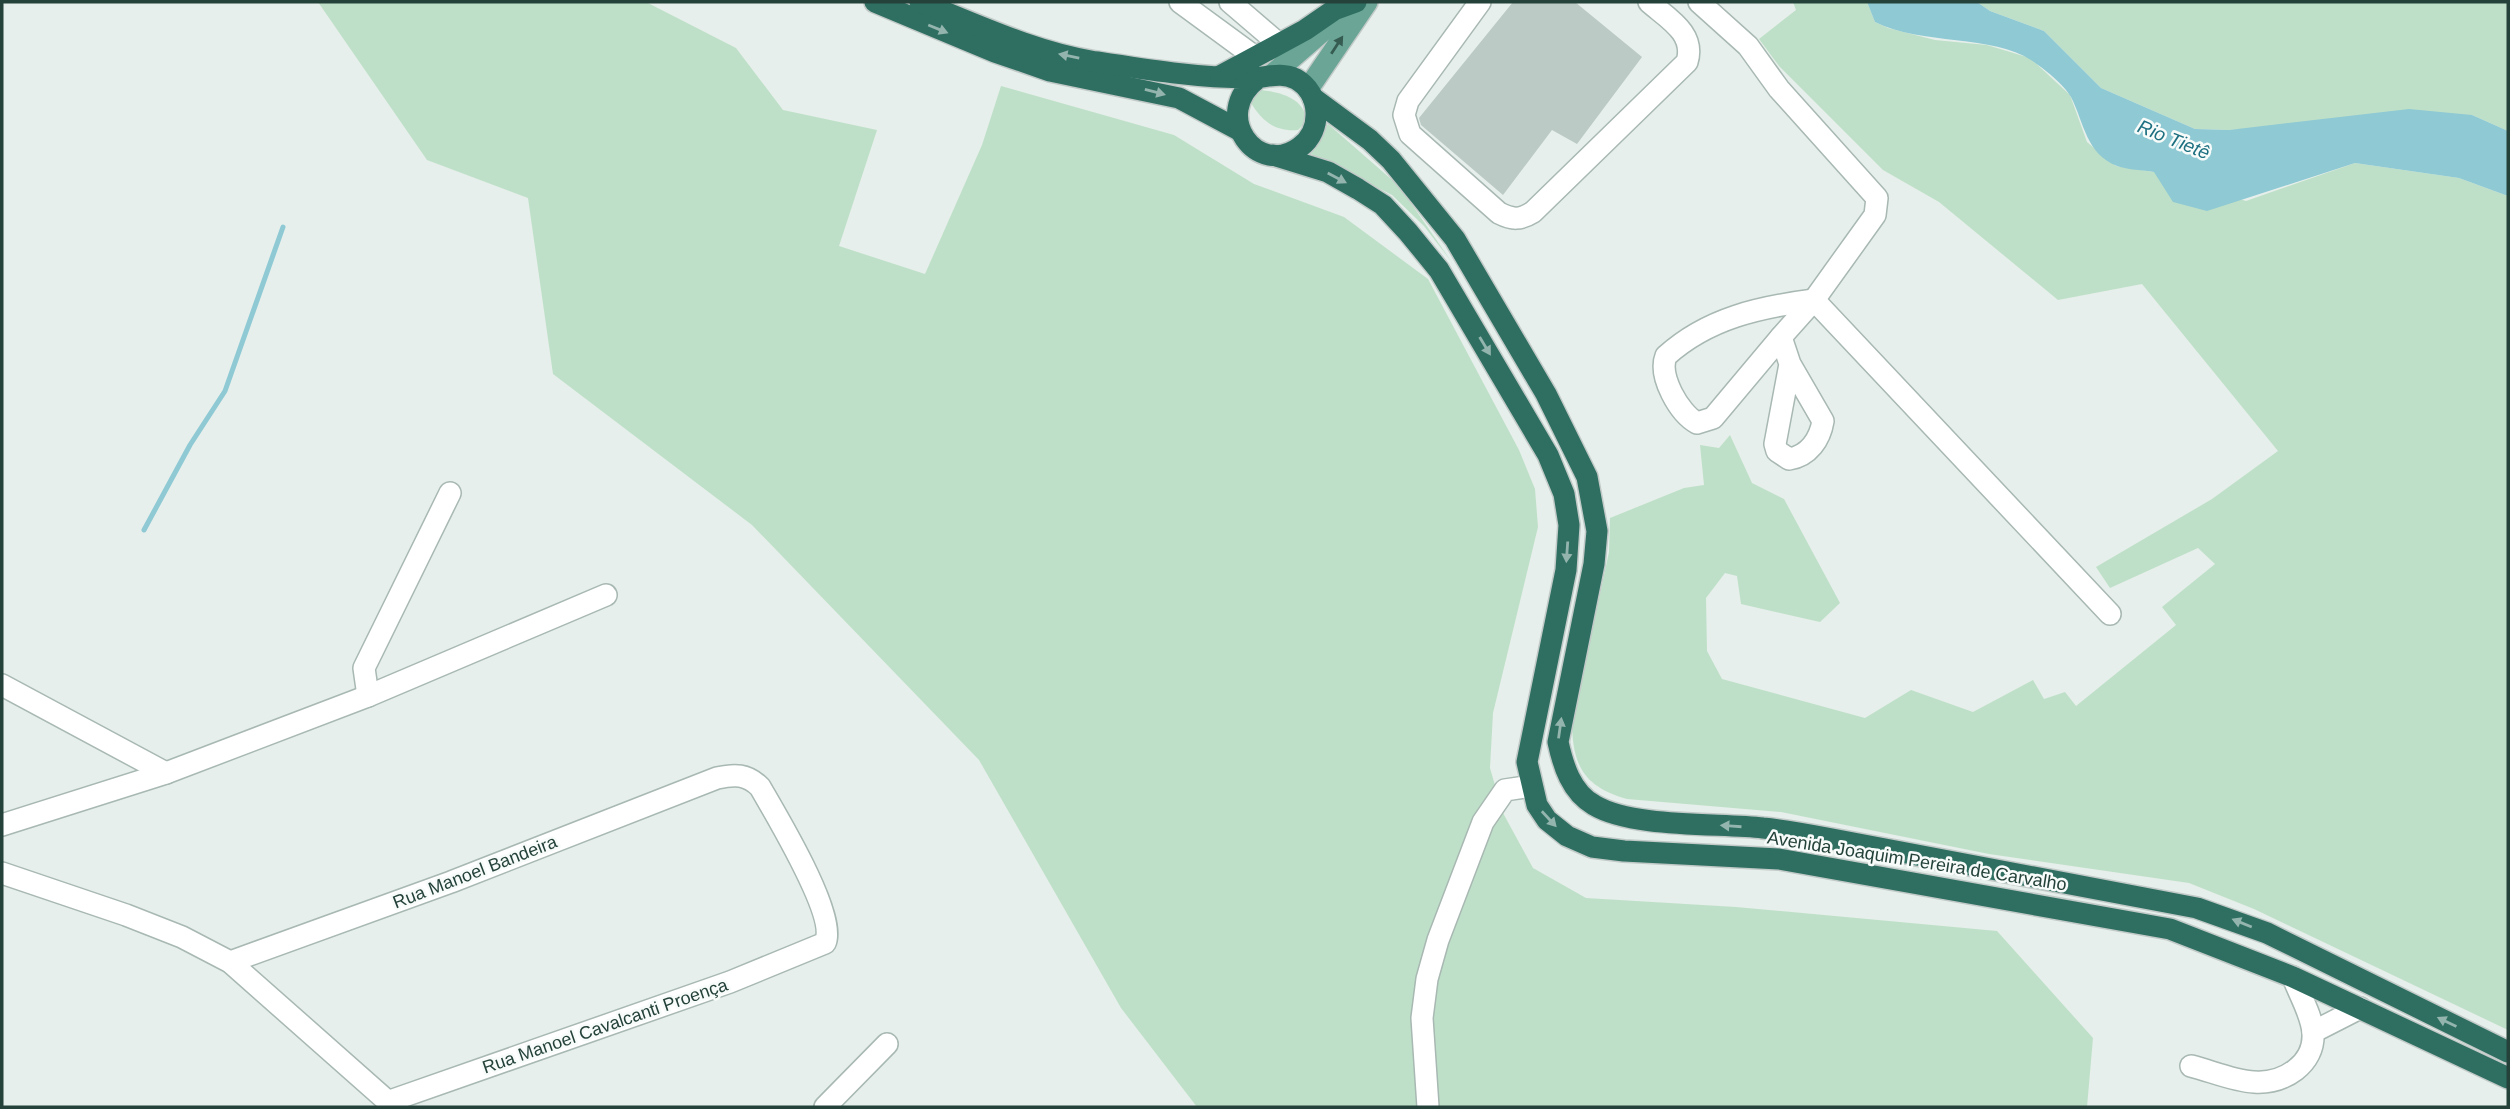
<svg xmlns="http://www.w3.org/2000/svg" width="2510" height="1109" viewBox="0 0 2510 1109" font-family="Arial,sans-serif">
  <style>
    .green { fill: #bfe0c8 }
    .water { fill: #8ec9d4 }
    .lines { fill: none; stroke-linecap: round; stroke-linejoin: round }
    .stream { stroke: #8ec9d4; stroke-width: 5 }
    .building { fill: #bbcac4 }
    .minor-casing { stroke: #a8b8b2; stroke-width: 24 }
    .major-casing { stroke: #c2cac8; stroke-width: 24 }
    .highway-casing { stroke: #c2cac8; stroke-width: 24 }
    .minor { stroke: #fff; stroke-width: 21 }
    .major { stroke: #6aa596; stroke-width: 21 }
    .highway { stroke: #2f6f62; stroke-width: 21 }
    .oneway { fill: #93b5ae }
    .oneway2 { fill: #365b51 }
    .labels { text-anchor: middle; stroke-width: 5; stroke-linejoin: round; paint-order: stroke }
    .street-label { font-size: 18px; fill: #24423a; stroke: #f7fbf9 }
    .water-label { font-size: 19px; font-style: italic; fill: #1c6f80; stroke: #f7fbf9 }
  </style>
  <rect width="100%" height="100%" fill="#e6efeb"/>
  <g class="green">
    <path d="M318 2H646L736 48 783 110 877 130 839 246 925 274 982 145 1001 86 1174 135 1254 184 1344 217 1428 279 1519 450 1535 489 1538 527 1493 713 1490 768 1503 813 1533 868 1586 898 1736 907 1997 931 2093 1038 2087 1107H1197L1121 1008 979 760 752 525 553 374 528 198 427 160Z"/>
    <path d="M1793 2H1867L1875 22 1888 28 1935 40 1987 45 2030 58 2070 95 2087 142 2116 166 2154 172 2246 201 2355 163 2459 178 2508 196V1030L2254 909 2189 883 1989 854 1781 812 1627 799C1585 787 1573 767 1572 725L1609 552 1610 518 1684 488 1704 485 1700 445 1719 448 1730 435 1752 483 1784 499 1840 603 1820 622 1741 604 1737 576 1725 573 1706 598 1707 651 1722 679 1865 718 1911 690 1973 712 2033 680 2044 699 2065 692 2076 706 2176 625 2162 607 2215 564 2198 548 2110 588 2096 567 2212 499 2278 451 2142 284 2058 300 1939 202 1883 170 1779 66 1759 39 1796 10Z"/>
    <path d="M1977 2H2508V131L2472 115 2229 130 2195 129 2101 88 2044 31 1990 11Z"/>
    <path d="M1261 90C1281 92 1306 99 1306 122L1298 130C1275 132 1262 121 1251 103L1253 96Z"/>
    <path d="M1328 124 1399 186 1451 261 1424 226 1392 195 1307 152Z"/>
  </g>
  <path class="water" d="M1867 2H1977L1990 11 2044 31 2101 88 2195 129 2229 130 2409 109 2472 115 2508 131V196L2459 178 2355 163 2207 211 2173 202 2154 172C2143 170 2128 170 2117 166 2086 154 2084 122 2071 97 2064 84 2043 68 2031 60 1994 35 1921 45 1875 22Z"/>
  <g class="lines">
    <path class="stream" d="M144 530 190 445 225 391 283 227"/>
  </g>
  <path class="building" d="M1513 2H1575L1642 57 1577 144 1552 130 1503 195 1421 125 1419 118Z"/>
  <g class="lines">
    <g class="minor-casing">
      <g id="minor">
        <path d="M1180 2 1255 57"/>
        <path d="M1230 2 1279 44"/>
        <path d="M1480 2 1408 101 1404 115 1410 134 1499 213C1513 220 1520 220 1533 212L1687 62C1696 33 1667 18 1649 2"/>
        <path d="M1699 2 1748 46 1779 89 1877 198 1875 215 1814 300 1781 337 1790 364 1823 421C1820 439 1809 456 1789 459L1777 451 1775 444 1790 364"/>
        <path d="M1814 300 2110 614"/>
        <path d="M1781 337 1713 418 1697 423C1679 413 1658 376 1666 356 1708 318 1760 307 1814 300"/>
        <path d="M2 685 166 773"/>
        <path d="M368 696 364 668 450 493"/>
        <path d="M2 825 166 773 368 696 606 595"/>
        <path d="M2 873 126 915 182 937 230 962 394 1107"/>
        <path d="M230 962 451 882 717 778C735 774 747 774 760 787 776 815 838 917 825 943L730 982 390 1101"/>
        <path d="M2313 1032 2360 1008"/>
        <path d="M2191 1066C2211 1071 2234 1081 2254 1082 2284 1084 2315 1064 2313 1033 2312 1015 2299 994 2293 977"/>
        <path d="M825 1107 887 1044"/>
        <path d="M1428 1107 1422 1018 1427 979 1438 940 1483 822 1505 790 1531 786"/>
      </g>
    </g>
    <g class="major-casing">
      <g id="major">
        <path d="M1273 74 1347 10"/>
        <path d="M1308 89 1367 2"/>
      </g>
    </g>
    <g class="highway-casing">
      <g id="highway">
        <path d="M875 2 995 52 1050 71 1179 98 1239 130"/>
        <path d="M920 2C976 24 1032 51 1091 61 1142 69 1197 78 1250 78 1266 78 1280 71 1296 79 1321 93 1323 130 1300 147 1258 179 1209 115 1258 78"/>
        <path d="M1220 76 1305 30 1334 10 1356 2"/>
        <path d="M1313 98 1370 140 1391 160 1455 239 1546 394 1587 477 1597 531 1594 564 1558 742C1563 765 1571 792 1594 805 1632 828 1719 823 1763 828 1785 830 1806 834 1827 838L2197 908 2267 933 2508 1052"/>
        <path d="M1273 155 1328 172 1358 189 1383 205 1408 232 1439 270 1548 455 1564 494 1569 525 1566 570 1527 762 1537 805 1547 820 1567 836 1592 847 1624 851 1779 859 2170 929 2293 977 2508 1078"/>
      </g>
    </g>
    <use href="#minor" class="minor"/>
    <use href="#major" class="major"/>
    <use href="#highway" class="highway"/>
  </g>
  <defs><path id="oneway-solid" d="M-6-.8H1V-3.2L6.5 0L1 3.2V.8H-6Z" transform="scale(1.75)"/></defs>
  <g class="oneway">
    <use href="#oneway-solid" transform="translate(938 29) rotate(22)"/>
    <use href="#oneway-solid" transform="translate(1069 56) rotate(-168)"/>
    <use href="#oneway-solid" transform="translate(1155 92) rotate(15)"/>
    <use href="#oneway-solid" transform="translate(1337 178) rotate(28)"/>
    <use href="#oneway-solid" transform="translate(1485 346) rotate(59)"/>
    <use href="#oneway-solid" transform="translate(1567 552) rotate(94)"/>
    <use href="#oneway-solid" transform="translate(1560 728) rotate(-82)"/>
    <use href="#oneway-solid" transform="translate(1549 819) rotate(47)"/>
    <use href="#oneway-solid" transform="translate(1731 826) rotate(-176)"/>
    <use href="#oneway-solid" transform="translate(2242 923) rotate(-158)"/>
    <use href="#oneway-solid" transform="translate(2447 1022) rotate(-154)"/>
  </g>
  <use class="oneway2" href="#oneway-solid" transform="translate(1337 45) rotate(-57)"/>
  <g class="labels">
    <g class="street-label">
      <text transform="translate(1917 861) rotate(9)" y="6">Avenida Joaquim Pereira de Carvalho</text>
      <text transform="translate(475 872) rotate(-21)" y="6">Rua Manoel Bandeira</text>
      <text transform="translate(605 1026) rotate(-19)" y="6">Rua Manoel Cavalcanti Proença</text>
    </g>
    <g class="water-label">
      <text transform="translate(2174 139) rotate(22)" y="7">Rio Tietê</text>
    </g>
  </g>
  <rect width="2510" height="1109" fill="none" stroke="#24423a" stroke-width="7"/>
</svg>
